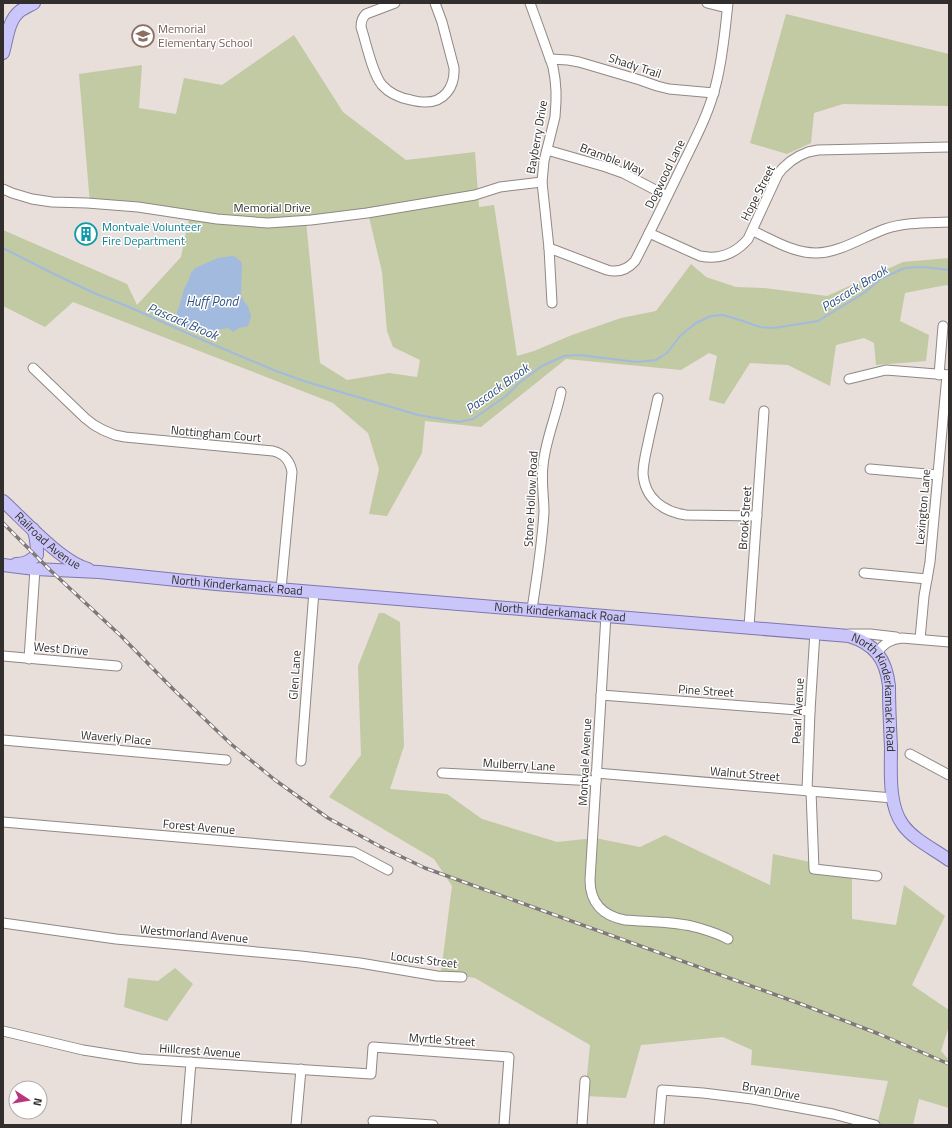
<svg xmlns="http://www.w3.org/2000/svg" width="952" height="1128" viewBox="0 0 952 1128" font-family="'Titillium Web',sans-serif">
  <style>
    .green { fill: #c1caa3; fill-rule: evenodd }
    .water { fill: #a2bade }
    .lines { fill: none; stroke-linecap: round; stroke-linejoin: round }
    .stream { stroke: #a2bade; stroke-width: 2 }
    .minor-casing { stroke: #908884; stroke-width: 11 }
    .major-casing { stroke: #7d78af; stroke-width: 14 }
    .minor { stroke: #fff; stroke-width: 9 }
    .major { stroke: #cac6f9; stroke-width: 12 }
    .rail-casing { stroke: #7f7876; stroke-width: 3.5 }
    .rail { stroke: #fff; stroke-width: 2; stroke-dasharray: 6; stroke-linecap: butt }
    .labels { text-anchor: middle; stroke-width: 3; stroke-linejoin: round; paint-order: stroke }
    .education-label { font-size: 12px; fill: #785e54; stroke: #fff; text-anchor: start }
    .street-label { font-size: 12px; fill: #322e2d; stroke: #fff }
    .culture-label { font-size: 12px; fill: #0d838f; stroke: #fff; text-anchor: start }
    .water-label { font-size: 13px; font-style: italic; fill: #305180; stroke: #fff }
  </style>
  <rect width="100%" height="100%" fill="#e8deda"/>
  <g class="green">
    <path d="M786 14 949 54V106L843 104 814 113 811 143 787 154 750 143Z"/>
    <path d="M294 35 343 112 406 160 475 152 479 207 494 205 517 356 534 351 572 335 621 318 656 311 691 264 706 277 736 287 764 288 827 296 903 262 949 258V286L946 285 905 293 900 321 929 335 926 361 876 365 874 343 864 338 836 345 830 386 788 365 750 363 724 404 709 400 717 356 709 353 681 370 566 359 481 427 425 421 422 453 387 516 369 514 379 469 368 433 333 403 73 302 45 327 3 306V230L127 284 137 305 181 257 190 213 90 204 79 74 142 65 139 108 176 114 184 78 222 85ZM369 217 382 272 387 331 393 347 420 360 417 377 389 373 347 380 320 363 306 221Z"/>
    <path d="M379 613H384L400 622 404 746 390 789 447 794 482 819 557 842 595 838 640 847 665 835 770 885 773 854 852 871V919L896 925 904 885 945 916 912 985 949 1010V1026L941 1051 949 1060V1108L919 1099 913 1125H877L888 1081 751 1065 752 1050 723 1037 641 1045 626 1098 585 1096 590 1045 475 978 441 972 452 886 434 859 329 797 361 755 358 666Z"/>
    <path d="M175 968 193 984 167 1021 124 1007 128 978 158 981Z"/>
  </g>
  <path class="water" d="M232 256 236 257 242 263 241 296 245 303 248 306 251 317 248 326 239 328 233 332 230 329 228 328 210 331 207 330 203 332 187 330 181 327 178 323 177 313 184 289 189 280 191 273 195 268 218 258Z"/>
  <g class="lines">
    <path class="stream" d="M3 248 54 274 94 293 129 307 205 341 276 371 307 382 398 409 418 415 459 422 473 419 506 396 519 383 542 366 564 356 579 355 637 362 656 360 667 353 680 336 696 323 711 316 723 315 743 321 760 327 774 328 818 321 864 293 882 278 905 268 924 267 949 270"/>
    <g class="minor-casing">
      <g id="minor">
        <path d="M395 3 366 14C362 18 361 21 361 27 366 42 372 73 382 85 390 94 400 98 411 100 415 101 420 102 424 102 444 103 455 87 454 68L442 22 435 3"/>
        <path d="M530 3 553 67 555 79 556 91V101L555 117 544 161 542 182 549 248 552 303"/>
        <path d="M707 3 727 8"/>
        <path d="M550 59 568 60 579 62 640 80 657 86 669 89 714 93"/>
        <path d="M547 150 606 167 623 173 667 196"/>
        <path d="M3 189 12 193 32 199 52 202 87 203 138 207 217 219 268 223 311 220 367 213 475 195 500 187 542 182"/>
        <path d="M753 231C773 240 793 253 816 253 839 253 863 237 885 229 906 222 927 223 949 222"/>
        <path d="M649 233 700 256C719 260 735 254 748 239L778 174 783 168 791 161 799 156 808 152 818 150 949 147"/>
        <path d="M549 248 607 270C618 273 627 270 635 261 651 230 666 199 681 168 694 141 709 114 716 84 723 57 725 30 728 3"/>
        <path d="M33 368 85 418 94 425 103 430 115 435 125 437 273 451C284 454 290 460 292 472L281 589"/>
        <path d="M939 375 943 326"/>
        <path d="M849 379 886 370 949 375"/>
        <path d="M658 398C655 411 652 425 649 438 647 449 643 462 643 474 645 499 664 512 686 515L757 516"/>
        <path d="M870 469 938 475"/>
        <path d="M864 573 927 579"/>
        <path d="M532 609C537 577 542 545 544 512 544 497 541 481 543 466 545 441 556 417 561 392"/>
        <path d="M606 615 590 880C590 903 603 916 625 920 649 922 675 921 699 928 709 931 719 934 728 939"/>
        <path d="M749 627 764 411"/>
        <path d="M849 634H870L896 637"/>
        <path d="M920 639 924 596 930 562 947 375"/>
        <path d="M877 653C884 643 891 639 902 638L949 642"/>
        <path d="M3 656 117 666"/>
        <path d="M29 659 35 569"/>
        <path d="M601 695 810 711"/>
        <path d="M3 740 226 760"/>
        <path d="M910 754 949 775"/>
        <path d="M301 761 314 591"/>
        <path d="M442 773 596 781"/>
        <path d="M596 773 893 798"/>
        <path d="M807 791 810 711 815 632"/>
        <path d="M811 791 814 869 877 876"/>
        <path d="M3 822 354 852 388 870"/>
        <path d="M3 923 116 939 301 956 360 963 437 976 462 977"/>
        <path d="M3 1031 83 1050 140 1059 371 1074 373 1047 509 1057 504 1125"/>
        <path d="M373 1121 433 1125"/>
        <path d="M186 1125 191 1062"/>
        <path d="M296 1125 301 1069"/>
        <path d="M582 1125 585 1081"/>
        <path d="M659 1125 662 1090 703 1093 752 1099 833 1114 875 1125"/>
      </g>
    </g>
    <g class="major-casing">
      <g id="major">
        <path d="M3 53C7 40 8 20 20 11 24 8 29 6 34 3"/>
        <path id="s1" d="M3 501C24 520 61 562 88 569"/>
        <path d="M16 564C25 564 30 561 37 555 37 546 37 538 33 529"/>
        <path id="s2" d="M3 565 35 569 99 572 216 584 849 636C875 644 886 659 889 686 889 706 890 727 891 747 891 771 888 805 903 825 914 840 934 849 949 860"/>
      </g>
    </g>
    <use href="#minor" class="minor"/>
    <use href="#major" class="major"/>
    <g class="rail-casing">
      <path id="rail" d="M3 523 50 570 121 636 173 689 231 744 275 780 328 818 381 847 425 868 801 1004 879 1034 949 1064"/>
    </g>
    <use href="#rail" class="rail"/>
  </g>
  <defs>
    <g id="school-ring" transform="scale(1.15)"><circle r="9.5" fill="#fff" stroke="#8d6e63" stroke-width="1.5"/><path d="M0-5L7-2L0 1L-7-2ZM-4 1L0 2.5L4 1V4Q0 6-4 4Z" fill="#8d6e63"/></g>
    <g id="building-ring" transform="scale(1.15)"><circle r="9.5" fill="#fff" stroke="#0f9aa8" stroke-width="1.5"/><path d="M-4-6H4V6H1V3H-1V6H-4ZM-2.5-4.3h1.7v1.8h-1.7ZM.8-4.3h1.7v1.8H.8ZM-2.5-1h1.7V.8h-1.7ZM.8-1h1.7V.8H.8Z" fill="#0f9aa8"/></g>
  </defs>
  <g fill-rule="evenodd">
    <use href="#school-ring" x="143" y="36"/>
    <use href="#building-ring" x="86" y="234"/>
  </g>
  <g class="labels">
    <g class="education-label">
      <text x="158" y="33">Memorial<tspan x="158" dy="14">Elementary School</tspan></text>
    </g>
    <g class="street-label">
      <text transform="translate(635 66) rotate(18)" y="4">Shady Trail</text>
      <text transform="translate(537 137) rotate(-80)" y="4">Bayberry Drive</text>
      <text transform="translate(612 159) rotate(21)" y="4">Bramble Way</text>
      <text transform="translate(665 174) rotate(-64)" y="4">Dogwood Lane</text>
      <text transform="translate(758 193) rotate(-63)" y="4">Hope Street</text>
      <text x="272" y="212">Memorial Drive</text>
      <text transform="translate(216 434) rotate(5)" y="4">Nottingham Court</text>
      <text transform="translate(531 499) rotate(-87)" y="4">Stone Hollow Road</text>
      <text transform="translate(923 507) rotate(-85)" y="4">Lexington Lane</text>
      <text transform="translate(745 518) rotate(-86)" y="4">Brook Street</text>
      <text dy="4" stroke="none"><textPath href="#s1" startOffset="60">Railroad Avenue</textPath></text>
      <text dy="4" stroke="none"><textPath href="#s2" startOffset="235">North Kinderkamack Road</textPath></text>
      <text dy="4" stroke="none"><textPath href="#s2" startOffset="559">North Kinderkamack Road</textPath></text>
      <text transform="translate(61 649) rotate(5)" y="4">West Drive</text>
      <text transform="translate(295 675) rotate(-86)" y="4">Glen Lane</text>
      <text transform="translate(706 691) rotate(4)" y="4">Pine Street</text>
      <text dy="4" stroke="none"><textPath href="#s2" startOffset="918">North Kinderkamack Road</textPath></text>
      <text transform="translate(798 711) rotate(-87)" y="4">Pearl Avenue</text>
      <text transform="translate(116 738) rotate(5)" y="4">Waverly Place</text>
      <text transform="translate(585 762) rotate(-87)" y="4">Montvale Avenue</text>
      <text transform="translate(519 765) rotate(3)" y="4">Mulberry Lane</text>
      <text transform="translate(745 774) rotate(5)" y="4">Walnut Street</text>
      <text transform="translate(199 827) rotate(5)" y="4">Forest Avenue</text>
      <text transform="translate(194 934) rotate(5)" y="4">Westmorland Avenue</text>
      <text transform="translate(424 960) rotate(7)" y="4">Locust Street</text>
      <text transform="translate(442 1040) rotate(4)" y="4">Myrtle Street</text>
      <text transform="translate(200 1051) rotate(4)" y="4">Hillcrest Avenue</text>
      <text transform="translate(771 1091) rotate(10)" y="4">Bryan Drive</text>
    </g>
    <g class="culture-label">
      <text x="102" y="231">Montvale Volunteer<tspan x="102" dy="14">Fire Department</tspan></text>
    </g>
    <g class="water-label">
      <text transform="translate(854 288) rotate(-32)" y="5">Pascack Brook</text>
      <text x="212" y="306">Huff Pond</text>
      <text transform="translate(183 321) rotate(23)" y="5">Pascack Brook</text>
      <text transform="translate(497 388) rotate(-36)" y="5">Pascack Brook</text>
    </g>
  </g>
  <rect width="952" height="1128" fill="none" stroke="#322e2d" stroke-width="8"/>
  <g transform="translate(28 1100) rotate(102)"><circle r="19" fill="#ffffff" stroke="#adabab"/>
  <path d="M0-3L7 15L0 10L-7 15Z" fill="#b8367e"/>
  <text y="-6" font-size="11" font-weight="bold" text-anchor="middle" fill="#322e2d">N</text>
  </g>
</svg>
